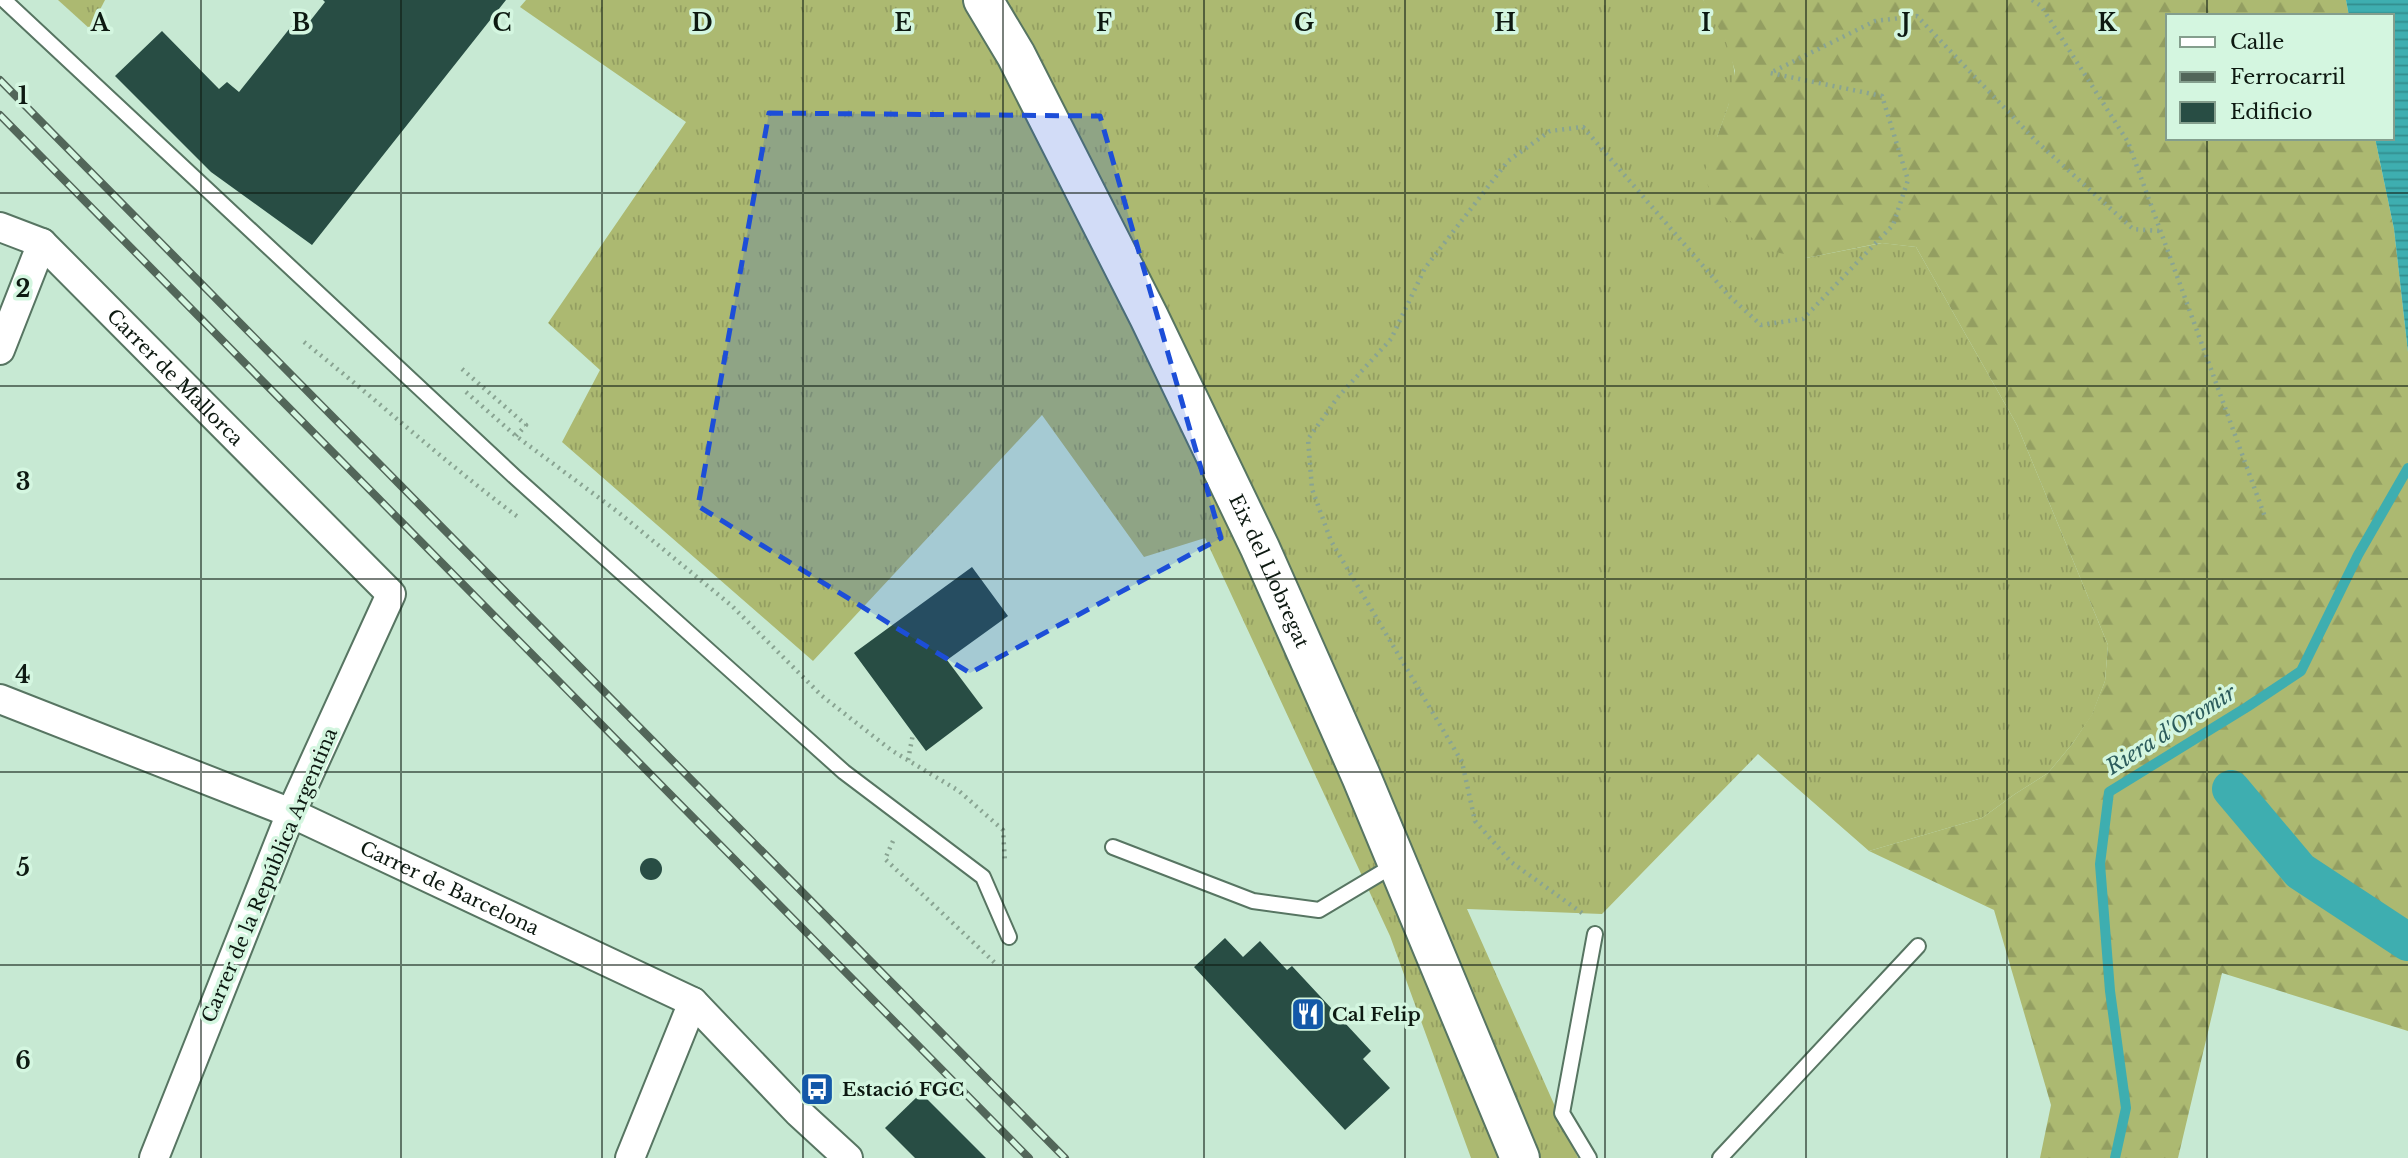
<svg xmlns="http://www.w3.org/2000/svg" width="2408" height="1158" viewBox="0 0 2408 1158" font-family="'Libre Baskerville',serif">
  <style>
    .grass { fill: url(#grass-tufts) }
    .forest { fill: url(#forest-firs) }
    .water { fill: url(#water-rules) }
    .lines { fill: none; stroke-linecap: round; stroke-linejoin: round }
    .stream { stroke: #3eaeb0; stroke-width: 10 }
    .canal { stroke: #3eaeb0; stroke-width: 38 }
    .building { fill: #284d44 }
    .service-casing { stroke: #577562; stroke-width: 18 }
    .minor-casing { stroke: #577562; stroke-width: 32 }
    .trunk-casing { stroke: #577562; stroke-width: 42 }
    .path { stroke: #89a492; stroke-width: 4.5; stroke-dasharray: 2 5; stroke-linecap: butt }
    .service { stroke: #fff; stroke-width: 14 }
    .minor { stroke: #fff; stroke-width: 28 }
    .trunk { stroke: #fff; stroke-width: 38 }
    .rail-casing { stroke: #526659; stroke-width: 8 }
    .rail { stroke: #d4f6e0; stroke-width: 5; stroke-dasharray: 16; stroke-linecap: butt }
    .marked { fill: #1d4ed8; fill-opacity: 0.2; stroke: #1d4ed8; stroke-width: 5; stroke-dasharray: 14 9; stroke-linejoin: round }
    .grid { fill: none; stroke: #0d1911; stroke-width: 2; stroke-opacity: 0.55 }
    .labels { text-anchor: middle; stroke-width: 7; stroke-linejoin: round; paint-order: stroke }
    .street-label { font-size: 19px; fill: #0d1911; stroke: #d4f6e0 }
    .poi-label { font-size: 19px; font-weight: bold; fill: #0d1911; stroke: #d4f6e0; text-anchor: start }
    .water-label { font-size: 21px; font-style: italic; fill: #2c5c5c; stroke: #d4f6e0 }
    .grid-label { font-size: 23px; text-anchor: middle; font-weight: bold; fill: #0d1911; stroke: #d4f6e0; stroke-width: 7; stroke-linejoin: round; paint-order: stroke }
  </style>
  <defs>
    <pattern id="grass-tufts" width="24" height="20" patternUnits="userSpaceOnUse" patternTransform="scale(1.75)"><rect width="24" height="20" fill="#acb971"/><path d="M3 7l-1-3M5 7V3M7 7l1-3M15 17l-1-3M17 17v-4M19 17l1-3" fill="none" stroke="#939e61"/></pattern>
    <pattern id="forest-firs" width="22" height="20" patternUnits="userSpaceOnUse" patternTransform="scale(1.75)"><rect width="22" height="20" fill="#acb971"/><path d="M5 1l3.5 6h-7zM16 11l3.5 6h-7z" fill="#939e61"/></pattern>
    <pattern id="water-rules" width="6" height="5" patternUnits="userSpaceOnUse" patternTransform="scale(1.75)"><rect width="6" height="5" fill="#3eaeb0"/><path d="M0 2.5h6" fill="none" stroke="#328d8e"/></pattern>
  </defs>
  <rect width="100%" height="100%" fill="#c7e9d3"/>
  <g class="grass">
    <path d="M58 0H105L90 29Z"/>
    <path d="M526 0H1703C1718 18 1731 46 1734 69 1737 89 1723 119 1717 138L1806 258 1882 243 1916 247 2017 425 2108 645 2105 681 2092 715 2073 743 2048 773 2015 794 1982 818 1869 851 1758 754 1602 914 1467 909 1578 1158H1471L1390 936 1205 538 1144 557 1042 415 813 661 562 442 600 370 548 323 686 122 520 7Z"/>
  </g>
  <path class="forest" d="M1703 0H2346L2349 16H2168V138H2375L2394 229 2408 352V1031L2222 973 2178 1158H2040L2051 1105 1994 910 1869 851 1982 818 2015 794 2048 773 2073 743 2092 714 2105 681 2108 645 2017 425 1916 247 1881 243 1806 258 1769 251 1712 207 1705 171 1728 106 1735 71 1725 39Z"/>
  <path class="water" d="M2346 0H2408V352L2394 229 2375 138H2392V16H2349Z"/>
  <g class="lines">
    <path class="stream" d="M2115 1158 2126 1108 2110 991 2100 864 2109 792 2247 707 2301 671 2358 555 2408 468"/>
    <path class="canal" d="M2231 789 2300 871 2408 942"/>
  </g>
  <g class="building">
    <path d="M323 0H506L312 245 211 172 115 76 162 31 219 89 227 82 239 92 294 23 303 30 325 2Z"/>
    <path d="M972 567 1008 616 947 660 983 708 926 751 854 653Z"/>
    <circle cx="651" cy="869" r="11"/>
    <path d="M1225 938 1243 957 1260 941 1287 970 1292 966 1371 1051 1363 1059 1390 1088 1345 1130 1194 967Z"/>
    <path d="M921 1093 986 1158H915L885 1128Z"/>
  </g>
  <g class="lines">
    <g class="service-casing">
      <g id="service">
        <path d="M4 0 515 477 844 772 983 877 1009 937"/>
        <path d="M1113 847 1253 901 1319 910 1396 864"/>
        <path d="M1589 1158 1562 1113 1595 934"/>
        <path d="M1720 1158 1918 946"/>
      </g>
    </g>
    <g class="minor-casing">
      <g id="minor">
        <path id="s1" d="M0 227 42 243 391 594 291 813 154 1158"/>
        <path d="M0 350 42 243"/>
        <path id="s2" d="M0 699 291 813 693 1002 799 1113 848 1158"/>
        <path d="M630 1158 693 1002"/>
      </g>
    </g>
    <g class="trunk-casing">
      <g id="trunk">
        <path id="s3" d="M983 0 1016 55 1149 317 1260 548 1361 776 1520 1158"/>
      </g>
    </g>
    <g class="path">
      <path d="M2032 0 2041 6 2128 142 2265 517"/>
      <path d="M304 342C376 399 444 462 518 517"/>
      <path d="M462 369 526 425 516 436"/>
      <path d="M466 392 516 436 618 512 732 606 822 696 891 750 959 791 1003 830 1005 862"/>
      <path d="M908 760 913 734"/>
      <path d="M893 841 885 859 995 963"/>
      <path d="M1582 913 1511 862 1475 821 1462 762 1331 541 1312 489 1308 439 1338 397 1391 339 1425 268 1508 161 1550 131 1583 127 1729 296 1761 325 1803 319 1893 225 1908 180 1882 96 1770 73 1875 21 1917 16 2036 141 2133 229 2160 231"/>
    </g>
    <use href="#service" class="service"/>
    <use href="#minor" class="minor"/>
    <use href="#trunk" class="trunk"/>
    <g class="rail-casing">
      <g id="rail">
        <path d="M0 80 1065 1158"/>
        <path d="M0 115 1029 1158"/>
      </g>
    </g>
    <use href="#rail" class="rail"/>
  </g>
  <path class="marked" d="M769 113 1100 116 1221 538 970 673 698 506Z"/>
  <path class="grid" d="M201 0V1158M401 0V1158M602 0V1158M803 0V1158M1003 0V1158M1204 0V1158M1405 0V1158M1605 0V1158M1806 0V1158M2007 0V1158M2207 0V16M2207 138V1158M0 193H2408M0 386H2408M0 579H2408M0 772H2408M0 965H2408"/>
  <defs>
    <g id="restaurant-square" transform="scale(1.75)"><rect x="-9" y="-9" width="18" height="18" rx="4" fill="#1358a8" stroke="#d4f6e0"/><path d="M-5-6h1v4h1v-4h1v4h1v-4h1v5L-1.5 .5V6h-2V.5L-5-1ZM5-6V6H3V1.5H1.5Q1.5-4 5-6Z" fill="#fff"/></g>
    <g id="bus-square" transform="scale(1.75)"><rect x="-9" y="-9" width="18" height="18" rx="4" fill="#1358a8" stroke="#d4f6e0"/><path d="M-5-6H5V4H4V6H2V4H-2V6H-4V4H-5ZM-3.5-4V0h7V-4ZM-3.5 1.2v1.5H-2V1.2ZM2 1.2v1.5H3.5V1.2Z" fill="#fff"/></g>
  </defs>
  <g fill-rule="evenodd">
    <use href="#restaurant-square" x="1308" y="1014"/>
    <use href="#bus-square" x="817" y="1089"/>
  </g>
  <g class="labels">
    <g class="street-label">
      <text dy="7" stroke="none"><textPath href="#s1" startOffset="234">Carrer de Mallorca</textPath></text>
      <text dy="7" stroke="none"><textPath href="#s3" startOffset="639">Eix del Llobregat</textPath></text>
      <text transform="translate(269 875) rotate(-67)" y="7">Carrer de la República Argentina</text>
      <text dy="7" stroke="none"><textPath href="#s2" startOffset="488">Carrer de Barcelona</textPath></text>
    </g>
    <g class="poi-label">
      <text x="1332" y="1021">Cal Felip</text>
      <text x="842" y="1096">Estació FGC</text>
    </g>
    <g class="water-label">
      <text transform="translate(2171 730) rotate(-32)" y="7">Riera d'Oromir</text>
    </g>
  </g>
  <g class="grid-label">
    <text x="100" y="31">A</text>
    <text x="301" y="31">B</text>
    <text x="502" y="31">C</text>
    <text x="702" y="31">D</text>
    <text x="903" y="31">E</text>
    <text x="1104" y="31">F</text>
    <text x="1304" y="31">G</text>
    <text x="1505" y="31">H</text>
    <text x="1706" y="31">I</text>
    <text x="1906" y="31">J</text>
    <text x="2107" y="31">K</text>
    <text x="23" y="104">1</text>
    <text x="23" y="297">2</text>
    <text x="23" y="490">3</text>
    <text x="23" y="683">4</text>
    <text x="23" y="876">5</text>
    <text x="23" y="1069">6</text>
  </g>
  <rect x="2166" y="14" width="228" height="126" fill="#d4f6e0" stroke="#849e8d" stroke-width="2"/>
  <rect x="2180" y="37" width="35" height="10" fill="#ffffff" stroke="#849e8d" stroke-width="2"/>
  <text x="2230" y="49" font-size="21" fill="#0d1911">Calle</text>
  <rect x="2180" y="72" width="35" height="10" fill="#526659" stroke="#849e8d" stroke-width="2"/>
  <text x="2230" y="84" font-size="21" fill="#0d1911">Ferrocarril</text>
  <rect x="2180" y="102" width="35" height="21" fill="#284d44" stroke="#849e8d" stroke-width="2"/>
  <text x="2230" y="119" font-size="21" fill="#0d1911">Edificio</text>
</svg>
